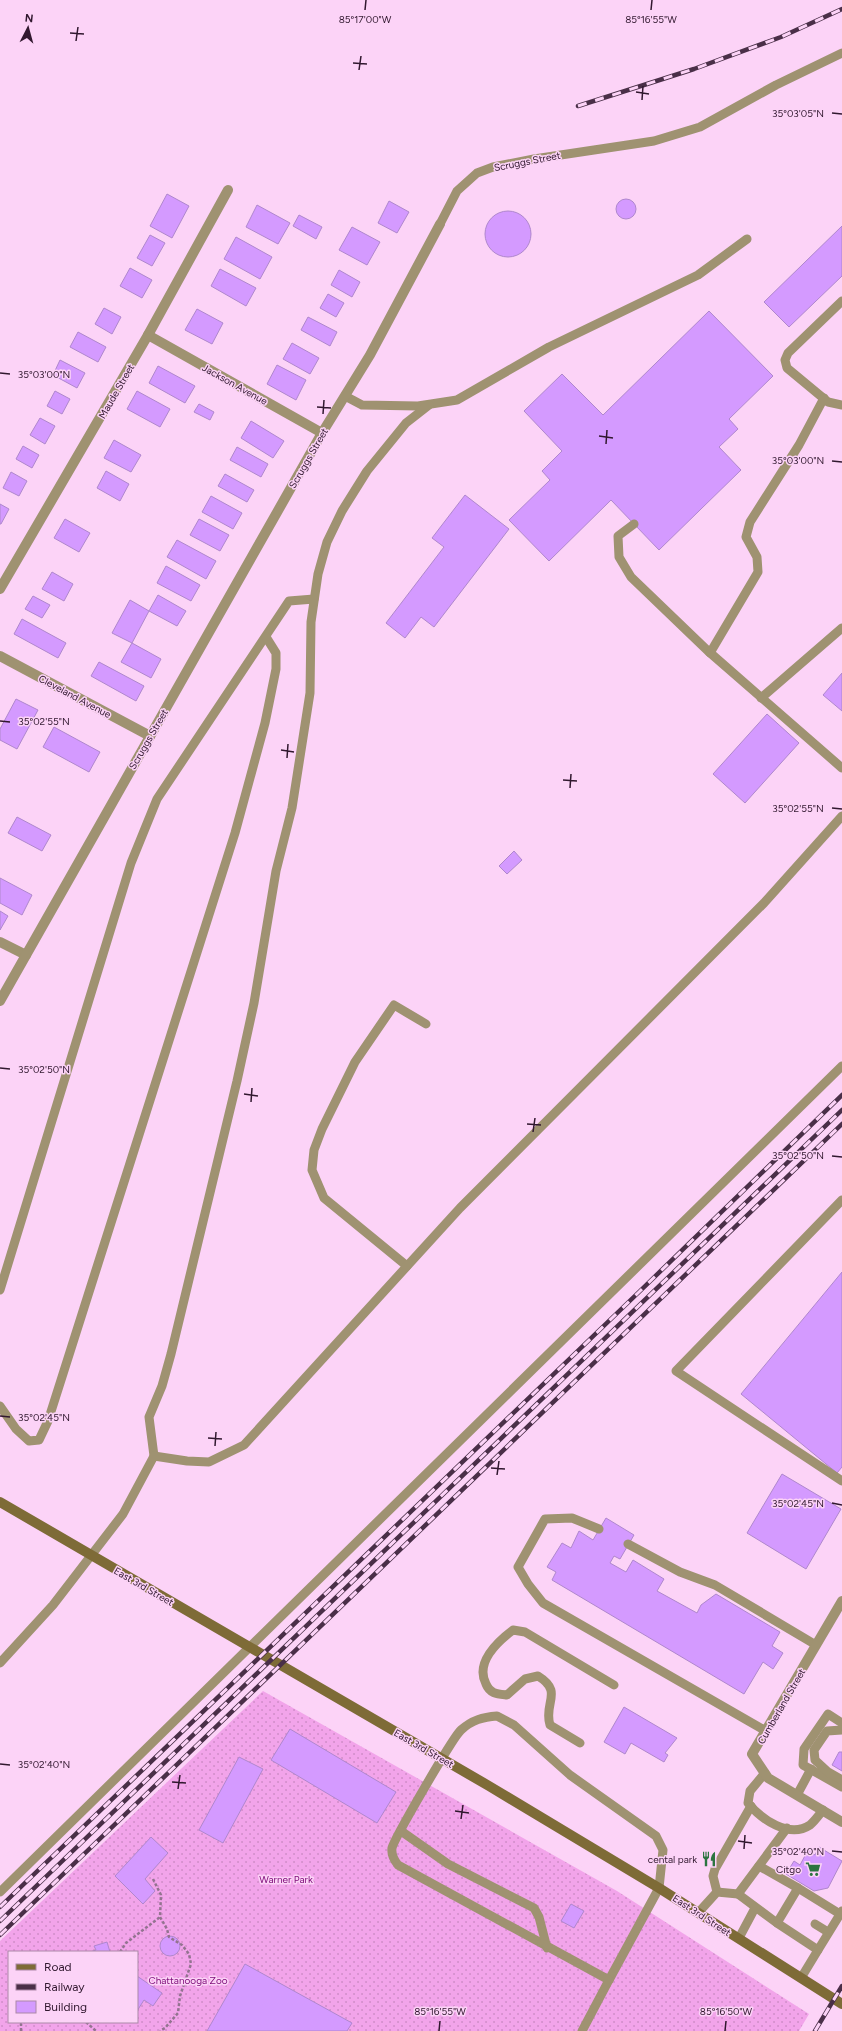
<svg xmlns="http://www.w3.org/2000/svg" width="842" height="2031" viewBox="0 0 842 2031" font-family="Figtree,sans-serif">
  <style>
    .grass { fill: url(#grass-dots); fill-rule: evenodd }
    .building { fill: #d49aff; stroke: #af87cd }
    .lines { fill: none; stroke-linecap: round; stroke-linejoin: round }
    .path { stroke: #937390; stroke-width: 2.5; stroke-dasharray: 3 2; stroke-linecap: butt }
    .service { stroke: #9f9271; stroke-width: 9 }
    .minor { stroke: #9f9271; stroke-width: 10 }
    .secondary { stroke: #7e6b37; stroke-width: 10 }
    .rail-casing { stroke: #4a2f48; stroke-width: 4.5 }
    .rail { stroke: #fcd3f7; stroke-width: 3; stroke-dasharray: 9; stroke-linecap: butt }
    .ticks { fill: none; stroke: #31182f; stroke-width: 1.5 }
    .labels { text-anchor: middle; stroke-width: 3; stroke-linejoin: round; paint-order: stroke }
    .street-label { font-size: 10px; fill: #31182f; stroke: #fcd3f7 }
    .poi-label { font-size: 10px; fill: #31182f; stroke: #fcd3f7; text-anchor: end }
    .park-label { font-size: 10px; fill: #7d0b79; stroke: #fcd3f7 }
    .ticks-label { font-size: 10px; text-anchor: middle; fill: #31182f; stroke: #fcd3f7; stroke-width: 3; stroke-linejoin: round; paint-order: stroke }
  </style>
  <defs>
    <pattern id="grass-dots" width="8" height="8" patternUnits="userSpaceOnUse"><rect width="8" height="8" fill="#f2a4ea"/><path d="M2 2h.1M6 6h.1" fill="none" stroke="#d08cc9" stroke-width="1.8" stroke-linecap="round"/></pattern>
  </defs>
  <rect width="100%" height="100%" fill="#fcd3f7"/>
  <path class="grass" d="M263 1691 617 1891 809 2014 799 2031H0V1941ZM9 1952H137V2022H9Z"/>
  <g class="building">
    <path d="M167 194 189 206 172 238 150 226Z"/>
    <circle cx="626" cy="209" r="10"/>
    <path d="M389 201 409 212 397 233 378 223Z"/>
    <path d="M257 205 290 223 278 244 246 227Z"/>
    <circle cx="508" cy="234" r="23"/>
    <path d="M299 215 322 227 316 239 293 226Z"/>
    <path d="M842 226V276L789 327 764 302Z"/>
    <path d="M352 227 380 242 367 265 339 250Z"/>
    <path d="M150 235 165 243 152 266 137 258Z"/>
    <path d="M236 237 272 257 260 279 224 259Z"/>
    <path d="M130 268 152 280 142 298 120 286Z"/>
    <path d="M220 269 256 288 246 306 211 286Z"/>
    <path d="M339 270 360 282 352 297 331 285Z"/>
    <path d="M328 294 344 303 336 317 320 308Z"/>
    <path d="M104 308 121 317 112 334 95 324Z"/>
    <path d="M197 309 223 323 212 344 185 330Z"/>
    <path d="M709 311 773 376 729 419 738 429 719 447 741 470 659 550 611 500 549 561 509 520 550 480 542 471 562 451 524 411 562 374 603 415Z"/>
    <path d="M308 317 337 332 330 346 301 330Z"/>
    <path d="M78 332 106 347 98 362 70 347Z"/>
    <path d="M292 343 319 358 310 374 283 359Z"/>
    <path d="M60 360 85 373 77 388 53 375Z"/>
    <path d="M277 365 306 380 296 400 267 384Z"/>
    <path d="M158 366 195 386 185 403 149 383Z"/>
    <path d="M55 391 70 399 62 414 47 406Z"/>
    <path d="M137 391 170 409 160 427 127 409Z"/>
    <path d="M199 404 214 412 210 420 194 412Z"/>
    <path d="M40 418 55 426 45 444 30 435Z"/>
    <path d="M251 421 284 441 273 458 241 438Z"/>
    <path d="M114 440 141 455 131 472 104 458Z"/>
    <path d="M23 446 39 455 32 468 16 459Z"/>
    <path d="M237 447 268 464 261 477 230 460Z"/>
    <path d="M106 471 129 484 120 501 97 488Z"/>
    <path d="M11 472 27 481 19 496 3 488Z"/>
    <path d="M225 474 254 490 247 502 218 486Z"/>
    <path d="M465 495 509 529 434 627 421 617 405 638 386 623 444 547 432 538Z"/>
    <path d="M211 496 242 513 233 529 202 512Z"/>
    <path d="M0 504 9 509 1 524H0Z"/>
    <path d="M65 519 90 533 79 552 54 538Z"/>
    <path d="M199 519 229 535 220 551 190 535Z"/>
    <path d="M177 540 216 561 206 579 167 557Z"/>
    <path d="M166 566 200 585 191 601 157 583Z"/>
    <path d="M52 572 73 584 64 601 42 589Z"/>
    <path d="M158 595 186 611 177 626 149 611Z"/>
    <path d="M33 596 50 605 42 618 25 609Z"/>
    <path d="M130 600 149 611 132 643 112 633Z"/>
    <path d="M22 619 66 643 58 658 14 634Z"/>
    <path d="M132 643 161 659 151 678 121 662Z"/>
    <path d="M99 662 144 686 136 701 91 676Z"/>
    <path d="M842 673V711L823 695Z"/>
    <path d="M16 699 38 710 17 749 0 740V729Z"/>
    <path d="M767 714 799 743 745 803 713 774Z"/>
    <path d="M54 727 100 752 89 772 43 747Z"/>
    <path d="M17 817 51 835 42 851 8 833Z"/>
    <path d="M514 851 522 860 507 874 499 866Z"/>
    <path d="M0 878 32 895 22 915 0 903Z"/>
    <path d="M0 911 8 916 0 930Z"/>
    <path d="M842 1272V1467L837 1473 741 1394Z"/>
    <path d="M782 1474 841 1509 806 1569 747 1533Z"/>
    <path d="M606 1518 634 1535 620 1559 614 1556 610 1563 626 1572 633 1560 664 1579 657 1591 697 1613 701 1605 716 1594 780 1632 772 1646 783 1653 773 1669 763 1662 744 1694 552 1580 556 1572 547 1567 562 1543 571 1548 579 1531 593 1540Z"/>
    <path d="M624 1707 677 1738 665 1753 668 1755 664 1762 631 1743 625 1754 604 1742Z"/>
    <path d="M290 1729 396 1792 377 1823 271 1760Z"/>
    <path d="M839 1752H842V1771L832 1765Z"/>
    <path d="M239 1757 263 1769 223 1843 199 1830Z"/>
    <path d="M151 1837 168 1853 145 1879 155 1891 143 1904 115 1876Z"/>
    <path d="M819 1847 842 1861 828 1888 814 1891 786 1874 794 1861 800 1865 808 1850 815 1855Z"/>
    <path d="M571 1904 584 1911 574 1928 561 1921Z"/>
    <circle cx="170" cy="1946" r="10"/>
    <path d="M107 1942 110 1952H90L96 1950 94 1946Z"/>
    <path d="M245 1964 352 2023 347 2031H207Z"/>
    <path d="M137 1976 162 1993 153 2006 144 2000 137 2011Z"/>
  </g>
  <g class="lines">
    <g class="path">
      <path d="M153 1879 161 1895 160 1917 167 1929 169 1937 182 1945 189 1954 191 1964 180 1996 178 2013 165 2028 160 2031"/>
      <path d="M120 1952 126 1943 160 1917"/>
      <path d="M86 2022 96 2031"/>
      <path d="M21 2031V2024L24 2022"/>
    </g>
    <g class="service">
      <path d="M440 224 457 191 477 173 493 167 534 159 654 141 700 127 776 85 842 53"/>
      <path d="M842 301 788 353 785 360 787 368 828 402 842 405"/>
      <path d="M345 396 362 405 418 406 457 400 549 347 698 275 747 239"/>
      <path d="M634 524 618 536 619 557 631 577 708 651 842 768"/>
      <path d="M710 653 758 572 757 557 746 537 750 522 799 445 824 398"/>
      <path d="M761 698 842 628"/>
      <path d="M842 1200 676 1371 842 1481"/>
      <path d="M407 1266 324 1198 312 1170 314 1150 322 1129 355 1062 394 1005 426 1024"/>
      <path d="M0 1290 131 863 157 799 289 601 314 599"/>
      <path d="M0 1406 16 1429 29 1441 39 1440 48 1421 235 833 265 723 276 669V653L266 637"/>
      <path d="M154 1456 149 1417 162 1386 171 1354 237 1081 254 1003 276 871 292 808 310 693 311 622 318 574 327 542 342 511 367 471 406 423 429 405"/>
      <path d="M599 1529 572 1518 545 1519 518 1567 528 1584 543 1603 766 1731"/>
      <path d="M628 1544 680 1572 715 1585 816 1645"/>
      <path d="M0 1663 53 1605 123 1514 154 1456 187 1461 209 1462 244 1445 460 1208 764 903 842 816"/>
      <path d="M497 1716 514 1725 570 1775 656 1836 663 1850 659 1888 609 1980 398 1865C394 1860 391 1855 392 1848 394 1839 453 1737 461 1730 472 1720 483 1717 497 1716Z"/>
      <path d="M842 1723 828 1714 804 1749 803 1765 842 1787"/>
      <path d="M842 1730 827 1731 814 1750 815 1760 828 1772 842 1780"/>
      <path d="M580 1743 550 1725C543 1703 564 1692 538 1676L525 1679 507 1695C498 1694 490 1694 486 1684 475 1663 497 1642 513 1630L525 1632 614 1685"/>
      <path d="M765 1773 750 1791 748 1803C761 1819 789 1839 810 1825 815 1821 819 1815 823 1810"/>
      <path d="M797 1795 811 1769"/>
      <path d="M401 1831 448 1864 534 1908 539 1917 547 1948"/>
      <path d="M759 1866 798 1888"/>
      <path d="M0 1892 842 1066"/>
      <path d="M717 1892 713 1876 715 1869 751 1806"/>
      <path d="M738 1894 777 1923 818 1950 842 1911"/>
      <path d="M698 1913 717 1892 738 1894 787 1828"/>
      <path d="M777 1923 798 1888 840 1914"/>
      <path d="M815 1924 828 1932"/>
      <path d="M739 1938 755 1908"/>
      <path d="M801 1978 818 1950"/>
      <path d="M582 2031 609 1980"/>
    </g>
    <g class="minor">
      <path d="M148 335 322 433"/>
      <path d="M0 589 148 335 228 190"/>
      <path d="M0 656 150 736"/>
      <path d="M0 942 26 955"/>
      <path d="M0 1001 322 433 370 355 440 224"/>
      <path d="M842 1601 752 1754 768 1778 842 1822"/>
    </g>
    <path class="secondary" d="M0 1502 489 1786 659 1888 842 2004"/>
    <g class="rail-casing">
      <g id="rail">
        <path d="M578 106 694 69 781 37 842 9"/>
        <path d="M0 1907 639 1292 842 1095"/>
        <path d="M0 1921 842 1110"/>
        <path d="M0 1935 842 1124"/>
        <path d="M815 2031 842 1986"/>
      </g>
    </g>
    <use href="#rail" class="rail"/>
  </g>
  <path class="ticks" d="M365 10 366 0M651 10 652 0M70 33 84 34M76 41 78 27M353 63 367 64M359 70 361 56M636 92 649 94M642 100 643 86M832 113 842 114M0 373 10 374M317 407 331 408M323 414 324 400M599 436 613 438M606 444 607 430M832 461 842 462M0 721 10 722M281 750 294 752M287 758 288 744M563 780 577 781M570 788 571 774M832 808 842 809M0 1068 10 1069M244 1094 258 1096M251 1102 252 1088M527 1124 541 1125M533 1132 535 1118M832 1156 842 1157M0 1416 10 1417M208 1438 222 1439M215 1446 216 1432M491 1468 505 1469M497 1475 499 1461M832 1503 842 1505M0 1764 10 1765M172 1782 186 1783M178 1789 180 1775M455 1811 469 1813M461 1819 463 1805M738 1841 752 1843M744 1849 745 1835M832 1851 842 1852M439 2031 440 2021M725 2031 726 2021"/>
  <defs>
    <g id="restaurant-bare" transform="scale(1.2)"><path d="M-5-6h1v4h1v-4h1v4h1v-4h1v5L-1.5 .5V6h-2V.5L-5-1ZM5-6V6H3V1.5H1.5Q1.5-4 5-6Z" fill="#2c7440" stroke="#fcd3f7" stroke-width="2.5" paint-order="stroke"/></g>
    <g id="supermarket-bare" transform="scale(1.2)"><path d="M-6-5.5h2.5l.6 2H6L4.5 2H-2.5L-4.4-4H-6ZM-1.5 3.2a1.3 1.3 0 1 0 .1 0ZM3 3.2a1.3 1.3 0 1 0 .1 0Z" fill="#2c7440" stroke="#fcd3f7" stroke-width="2.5" paint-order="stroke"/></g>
  </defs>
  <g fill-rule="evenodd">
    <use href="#restaurant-bare" x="709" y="1859"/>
    <use href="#supermarket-bare" x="813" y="1869"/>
  </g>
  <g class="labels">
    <g class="street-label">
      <text transform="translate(527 161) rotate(-11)" y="4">Scruggs Street</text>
      <text transform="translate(235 384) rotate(29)" y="4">Jackson Avenue</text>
      <text transform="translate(116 391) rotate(-60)" y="4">Maude Street</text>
      <text transform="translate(308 458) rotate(-60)" y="4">Scruggs Street</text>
      <text transform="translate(75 696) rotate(28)" y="4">Cleveland Avenue</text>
      <text transform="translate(148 739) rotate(-60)" y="4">Scruggs Street</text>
      <text transform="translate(144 1586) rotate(30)" y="4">East 3rd Street</text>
      <text transform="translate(781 1706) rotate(-60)" y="4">Cumberland Street</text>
      <text transform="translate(424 1748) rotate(30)" y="4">East 3rd Street</text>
      <text transform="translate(702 1915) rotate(33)" y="4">East 3rd Street</text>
    </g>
    <g class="poi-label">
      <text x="697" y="1863">cental park</text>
      <text x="801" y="1873">Citgo</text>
    </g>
    <g class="park-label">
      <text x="286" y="1883">Warner Park</text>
      <text x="188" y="1984">Chattanooga Zoo</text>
    </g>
  </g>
  <g class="ticks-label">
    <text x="365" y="23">85°17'00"W</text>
    <text x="651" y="23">85°16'55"W</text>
    <text x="798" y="117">35°03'05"N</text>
    <text x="44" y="378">35°03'00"N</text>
    <text x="798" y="464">35°03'00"N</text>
    <text x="44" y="725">35°02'55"N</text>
    <text x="798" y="812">35°02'55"N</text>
    <text x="44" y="1073">35°02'50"N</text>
    <text x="798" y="1159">35°02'50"N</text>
    <text x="44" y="1421">35°02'45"N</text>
    <text x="798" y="1507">35°02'45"N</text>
    <text x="44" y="1768">35°02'40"N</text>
    <text x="798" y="1855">35°02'40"N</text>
    <text x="440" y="2015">85°16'55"W</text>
    <text x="726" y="2015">85°16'50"W</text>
  </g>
  <rect x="8" y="1951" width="130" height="72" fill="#fcd3f7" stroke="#ab88a7"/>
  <rect x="16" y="1964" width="20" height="6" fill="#7e6b37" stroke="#ab88a7"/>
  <text x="44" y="1971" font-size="12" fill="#31182f">Road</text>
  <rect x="16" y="1984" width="20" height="6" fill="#4a2f48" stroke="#ab88a7"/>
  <text x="44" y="1991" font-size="12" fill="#31182f">Railway</text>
  <rect x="16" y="2001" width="20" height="12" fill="#d49aff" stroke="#ab88a7"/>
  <text x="44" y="2011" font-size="12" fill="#31182f">Building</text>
  <g transform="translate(28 28) rotate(6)" stroke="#fcd3f7" stroke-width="3" paint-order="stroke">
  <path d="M0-3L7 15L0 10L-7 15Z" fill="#31182f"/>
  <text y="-6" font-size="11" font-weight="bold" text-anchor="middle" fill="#31182f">N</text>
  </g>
</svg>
